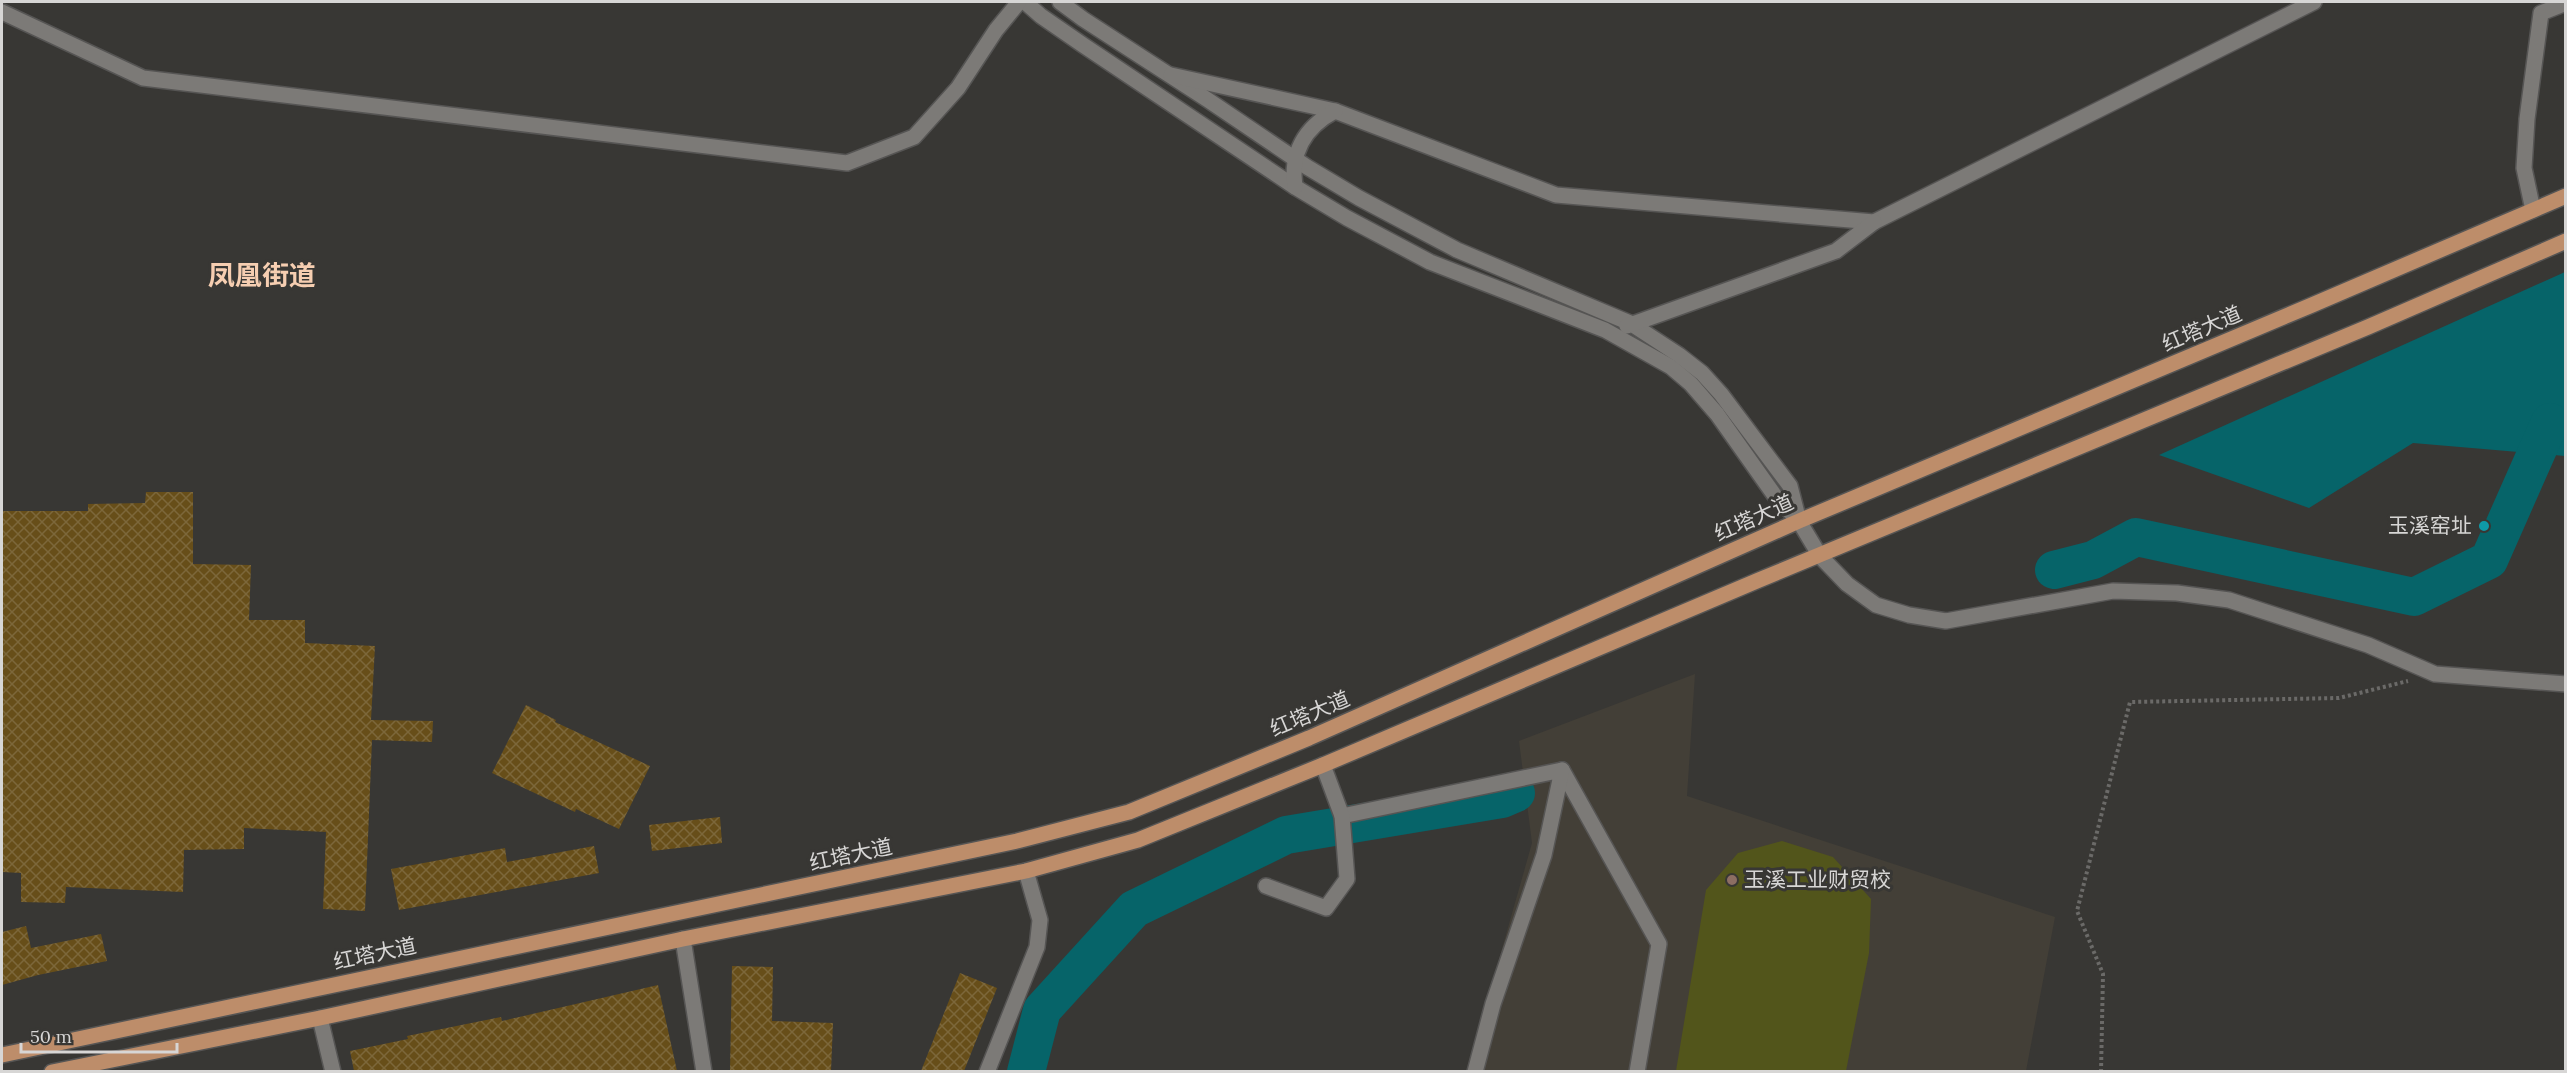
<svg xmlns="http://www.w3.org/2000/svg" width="2567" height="1073" viewBox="0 0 2567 1073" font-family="Lora,'Noto Sans SC',serif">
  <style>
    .built { fill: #433f37 }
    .green { fill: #52551b }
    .water { fill: #066469 }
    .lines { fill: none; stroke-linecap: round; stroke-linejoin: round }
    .river { stroke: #066469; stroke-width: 38 }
    .building { fill: url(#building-cross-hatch) }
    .minor-casing { stroke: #565554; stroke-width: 18 }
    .major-casing { stroke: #565554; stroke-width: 18 }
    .path { stroke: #6b6a68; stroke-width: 4; stroke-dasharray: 3 3; stroke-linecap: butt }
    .minor { stroke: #7c7a77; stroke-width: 15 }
    .major { stroke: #bd8d6a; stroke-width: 15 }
    .culture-dot { fill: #0f9aa8; stroke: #383734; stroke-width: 2 }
    .education-dot { fill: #8d6e63; stroke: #383734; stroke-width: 2 }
    .labels { text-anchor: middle; stroke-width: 6; stroke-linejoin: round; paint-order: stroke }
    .street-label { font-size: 21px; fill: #d7d6d5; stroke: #383734 }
    .poi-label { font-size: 21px; fill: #d7d6d5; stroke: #383734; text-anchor: end }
    .district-label { font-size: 27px; font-weight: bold; fill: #f6ceb1; stroke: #383734 }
  </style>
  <defs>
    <pattern id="building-cross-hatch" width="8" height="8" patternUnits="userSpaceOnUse" patternTransform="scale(1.5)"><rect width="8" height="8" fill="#674e19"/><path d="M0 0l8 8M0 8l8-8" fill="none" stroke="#7c673a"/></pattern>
  </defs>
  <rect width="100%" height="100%" fill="#383734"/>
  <path class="built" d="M1695 674 1687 796 2055 917 2026 1071 1467 1072 1532 843 1519 741Z"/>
  <path class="green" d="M1782 841 1833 857 1871 899 1869 953 1846 1071H1676L1706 890 1738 853Z"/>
  <path class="water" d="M2565 272V456L2413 443 2309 508 2159 455Z"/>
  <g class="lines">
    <g class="river">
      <path d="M2054 570 2093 560 2136 537 2414 597 2489 560 2550 422"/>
      <path d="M1026 1072 1042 1010 1134 909 1286 835 1502 799 1516 793"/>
    </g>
  </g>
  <g class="building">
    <path d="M146 492H193V564L251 565 249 620H305V643L375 646 371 720 433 721 432 742 372 740 365 911 323 909 326 832 244 828V849L184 850 183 892 66 887 65 903 21 902V873L2 872V511H88V504L145 503Z"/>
    <path d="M526 705 556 720 555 722 650 766 619 829 576 809 575 812 492 773Z"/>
    <path d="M720 817 722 843 652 851 649 825Z"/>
    <path d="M594 846 599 873 399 910 391 869 505 848 507 862Z"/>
    <path d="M26 926 31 948 101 934 107 961 38 975 2 985V932Z"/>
    <path d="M732 966 773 967 772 1021 833 1023 831 1071H730Z"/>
    <path d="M960 973 997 988 964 1071H921Z"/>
    <path d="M658 985 677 1071H354L350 1051 408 1039 407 1036 501 1017 502 1021Z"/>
  </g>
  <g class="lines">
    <g class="minor-casing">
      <g id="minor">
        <path d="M1025 2 1041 16 1083 45 1295 187 1347 218 1430 262 1605 330 1671 367 1691 384 1717 414 1775 496 1799 521 1820 556 1847 584 1876 605 1909 615 1946 621 2113 591 2177 593 2229 600 2368 645 2435 674 2566 684"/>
        <path d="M1060 2 1083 19 1208 100 1307 167 1359 198 1457 250 1630 323 1679 355 1702 373 1721 394 1790 486 1799 521"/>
        <path d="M2 12 143 78 847 163 914 137 958 88 996 30 1019 2"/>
        <path d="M1171 75 1335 111 1556 195 1874 222 2314 2"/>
        <path d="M1295 187C1290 153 1305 127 1335 111"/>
        <path d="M2533 210 2524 168 2527 119 2541 13 2566 3"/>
        <path d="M1627 326 1836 251 1874 222"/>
        <path d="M1562 770 1659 944 1637 1072"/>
        <path d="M1342 816 1562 770 1544 855 1493 1004 1475 1072"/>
        <path d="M1266 886 1326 908 1347 879 1342 816 1323 765"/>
        <path d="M683 939 704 1072"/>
        <path d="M320 1018 333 1072"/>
        <path d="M987 1072 1037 947 1040 920 1026 871"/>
      </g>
    </g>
    <g class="major-casing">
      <g id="major">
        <path d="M2 1055 1017 841 1129 812 1309 738 1799 521 2312 305 2566 196"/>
        <path d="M52 1072 320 1018 683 939 1026 871 1138 840 1323 765 1759 580 2368 327 2566 241"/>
      </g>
    </g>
    <path class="path" d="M2101 1072 2103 974 2077 911 2130 702 2339 698 2408 681"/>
    <use href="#minor" class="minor"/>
    <use href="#major" class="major"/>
  </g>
  <circle class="culture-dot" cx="2484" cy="526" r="6"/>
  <circle class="education-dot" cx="1732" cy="880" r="6"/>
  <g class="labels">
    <g class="street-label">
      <text transform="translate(2202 329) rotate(-23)" y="7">红塔大道</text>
      <text transform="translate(1754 518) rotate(-24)" y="7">红塔大道</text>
      <text transform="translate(1310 714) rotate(-23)" y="7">红塔大道</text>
      <text transform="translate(851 855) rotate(-12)" y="7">红塔大道</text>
      <text transform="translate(375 954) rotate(-12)" y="7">红塔大道</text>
    </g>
    <g class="poi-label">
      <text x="2472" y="533">玉溪窑址</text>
      <text x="1744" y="887" text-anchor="start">玉溪工业财贸校</text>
    </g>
    <g class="district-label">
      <text x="262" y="285">凤凰街道</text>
    </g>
  </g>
  <rect width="2567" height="1073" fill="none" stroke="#d7d6d5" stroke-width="6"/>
  <path d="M21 1043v9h156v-9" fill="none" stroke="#d7d6d5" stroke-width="3"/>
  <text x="30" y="1043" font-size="18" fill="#d7d6d5" stroke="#383734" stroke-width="4.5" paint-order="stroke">50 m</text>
</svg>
